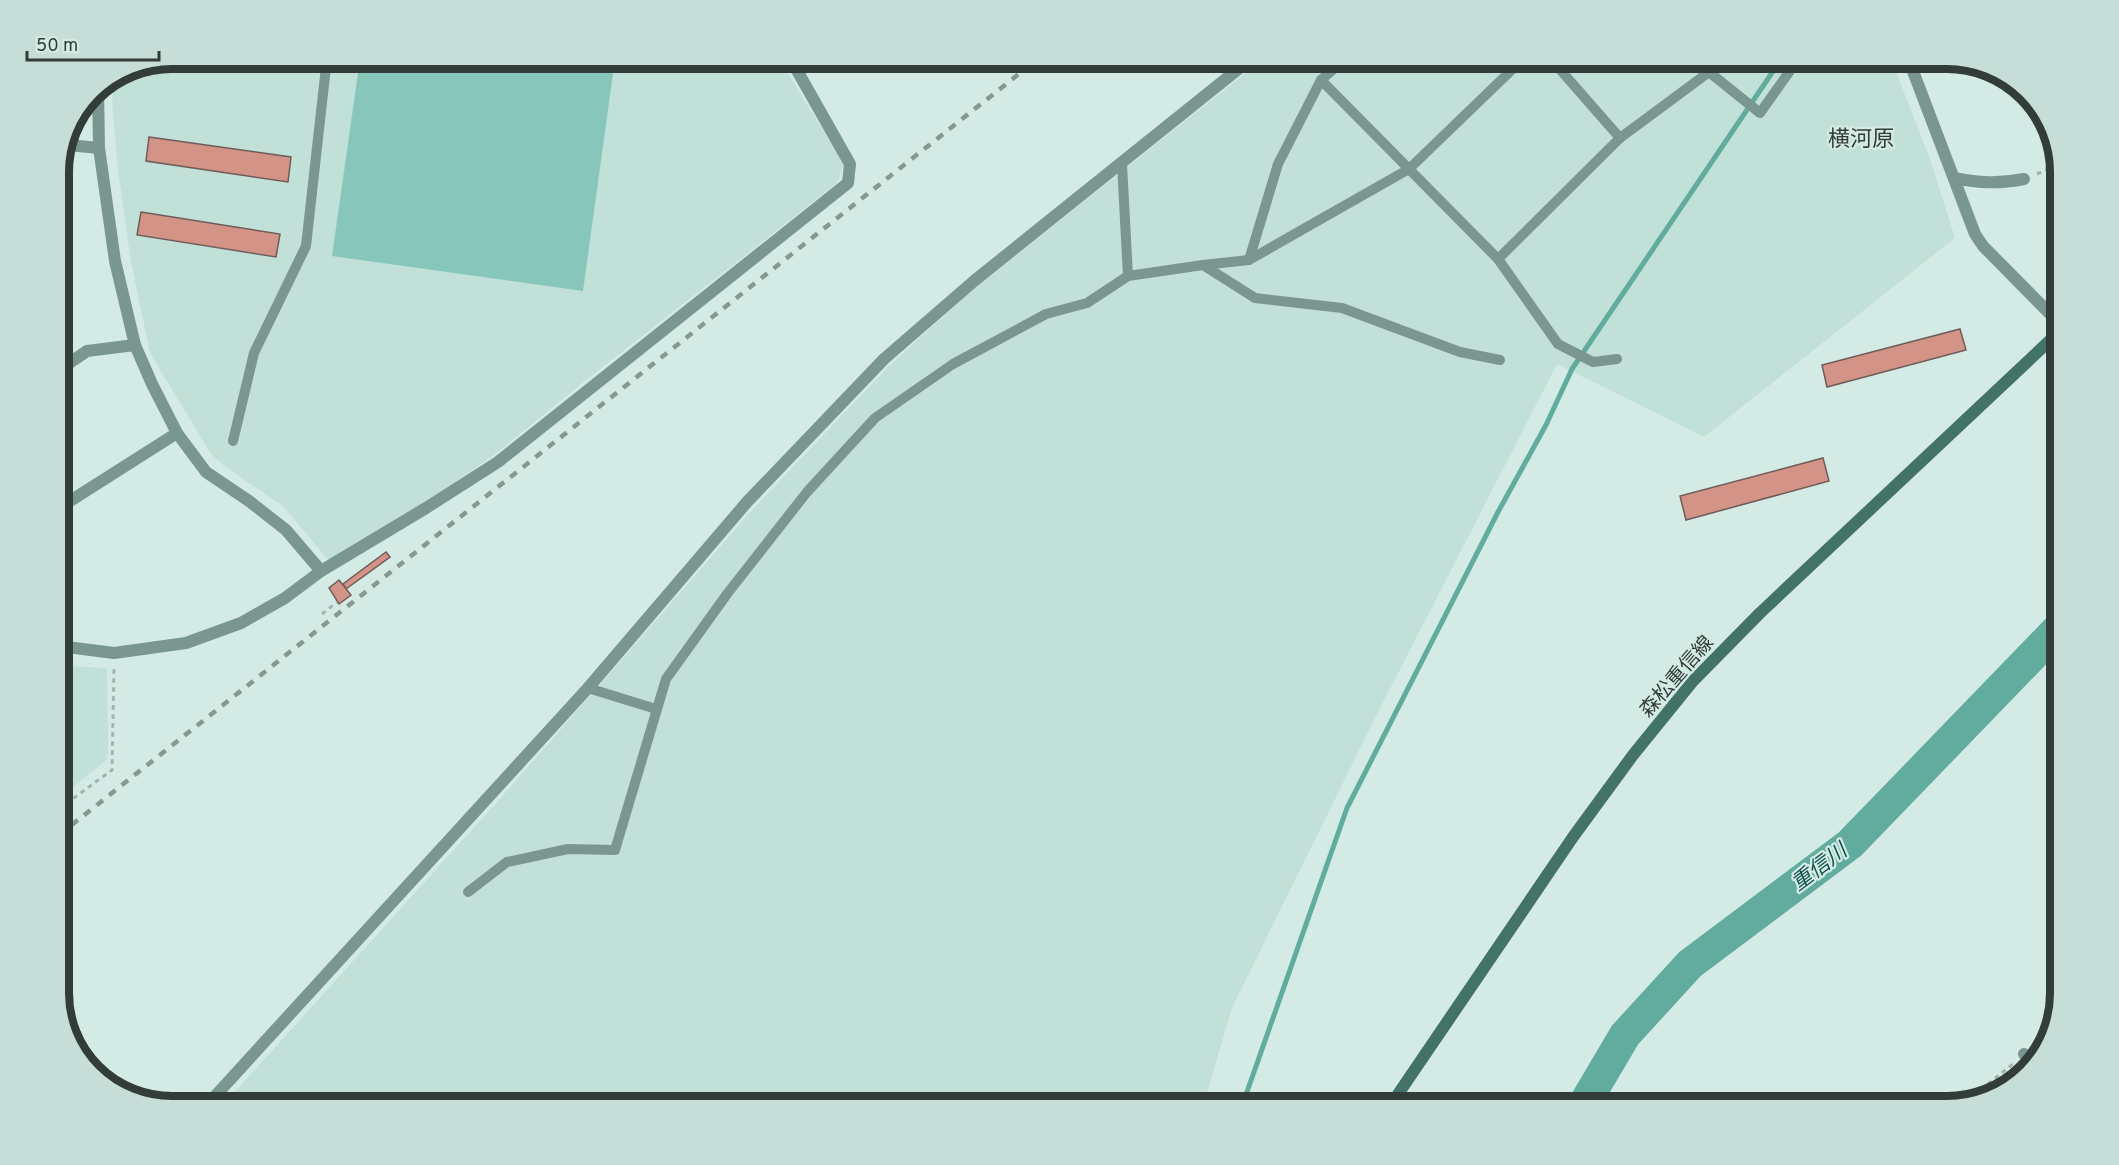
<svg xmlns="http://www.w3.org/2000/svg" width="2119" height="1165" viewBox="0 0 2119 1165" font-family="Overpass,'Noto Sans JP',sans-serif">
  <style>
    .built { fill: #c0e0d8 }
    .pitch { fill: #87c7b9 }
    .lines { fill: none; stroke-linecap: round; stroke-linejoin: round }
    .stream { stroke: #61ac9d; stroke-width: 5 }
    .river { stroke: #61ac9d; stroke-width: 32 }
    .building { fill: #d39487; stroke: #6f5c58; stroke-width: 1.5 }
    .path { stroke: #a1b3ae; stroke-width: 3; stroke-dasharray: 4.5 4.5; stroke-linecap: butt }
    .service { stroke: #799790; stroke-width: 10 }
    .minor { stroke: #799790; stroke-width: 12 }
    .secondary { stroke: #437268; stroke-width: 12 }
    .rail { stroke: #879893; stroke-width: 4.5; stroke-dasharray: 8 8; stroke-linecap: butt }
    .labels { text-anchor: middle; stroke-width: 4.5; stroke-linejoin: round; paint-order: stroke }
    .street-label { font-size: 20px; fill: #323c39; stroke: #d4ebe5 }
    .water-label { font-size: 21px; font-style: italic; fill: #125248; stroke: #d4ebe5 }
    .quarter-label { font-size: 22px; fill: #323c39; stroke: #d4ebe5 }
    .rim { fill: none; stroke: #323c39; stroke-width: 8 }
  </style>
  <rect width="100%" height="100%" fill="#d4ebe5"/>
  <g class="built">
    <path d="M172 59H779L844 164 837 183 580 385 493 456 430 499 329 561 284 507 226 467 211 454 150 353 131 262 118 170 112 102 115 76 129 67Z"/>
    <path d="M1263 59H1891L1930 159 1955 238 1704 437 1557 364 1374 720 1232 1008 1203 1106H222L506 792 754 508 888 367 969 293Z"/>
    <path d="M59 664 67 666 107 668 108 752 106 760 59 799Z"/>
  </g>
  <path class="pitch" d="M360 59H615L583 291 332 256Z"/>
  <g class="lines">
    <path class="stream" d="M1242 1106 1347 808 1498 512 1546 425 1572 369 1782 58"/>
    <path class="river" d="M1583 1106 1625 1035 1690 964 1850 844 2060 627"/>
  </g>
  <g class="building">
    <path d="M149 137 291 157 288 182 146 161Z"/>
    <path d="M141 212 280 234 276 257 137 235Z"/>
    <path d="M1960 329 1966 350 1827 387 1822 365Z"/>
    <path d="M1823 458 1829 481 1686 520 1680 496Z"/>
    <path d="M386 552 390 557 346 589 343 584Z"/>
    <path d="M339 580 351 595 339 604 329 588Z"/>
  </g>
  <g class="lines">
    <g class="path">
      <path d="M2037 174 2060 164"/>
      <path d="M322 614 337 602"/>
      <path d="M59 809 112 770 114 667"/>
      <path d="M2034 1044 2053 1027"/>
      <path d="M1967 1101 2014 1063"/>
    </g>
    <g class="service">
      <path d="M1346 58 1321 80 1498 259 1558 344 1593 362 1617 359"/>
      <path d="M1550 58 1620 138"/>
      <path d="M1122 164 1128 276"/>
      <path d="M1498 259 1620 138 1709 72 1760 113 1799 58"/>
      <path d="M1249 260 1278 164 1321 80"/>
      <path d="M1203 265 1249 260 1409 169 1524 58"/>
      <path d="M233 441 254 353 306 246 327 58"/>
      <path d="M588 688 656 709"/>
      <path d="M468 892 507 862 568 849 615 850 666 679 727 594 807 492 875 418 953 364 1046 314 1087 303 1128 276 1203 265 1255 298 1342 308 1460 352 1500 360"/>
    </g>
    <g class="minor">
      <path d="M1908 58 1975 234 1983 246 2060 324"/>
      <path d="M98 87 99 148 115 261 135 345 152 384 177 433 206 472 249 501 286 530 321 571"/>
      <path d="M68 145 99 148"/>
      <path d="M1954 178C1979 183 1999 184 2024 179"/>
      <path d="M59 370 87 351 135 345"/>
      <path d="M59 508 177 433"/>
      <path d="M59 646 114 653 186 643 241 623 285 598 321 571 426 508 498 462 848 183 850 164 790 58"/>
      <path d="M2024 1054 2033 1061"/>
      <path d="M206 1106 588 688 747 502 884 359 974 281 1252 58"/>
    </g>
    <path class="secondary" d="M1390 1106 1573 837 1633 755 1693 681 1760 613 2060 331"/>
    <path class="rail" d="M59 835 1039 58"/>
  </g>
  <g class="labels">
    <g class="street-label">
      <text transform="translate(1676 676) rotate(-49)" y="7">森松重信線</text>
    </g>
    <g class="water-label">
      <text transform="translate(1819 867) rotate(-37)" y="7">重信川</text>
    </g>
    <g class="quarter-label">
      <text x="1861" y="146">横河原</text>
    </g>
  </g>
  <path d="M0 0H2119V1165H0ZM172 69H1947A103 103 0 0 1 2050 172V993A103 103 0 0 1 1947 1096H172A103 103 0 0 1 69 993V172A103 103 0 0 1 172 69Z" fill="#c7ddd7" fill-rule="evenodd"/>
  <path class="rim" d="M172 69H1947A103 103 0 0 1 2050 172V993A103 103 0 0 1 1947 1096H172A103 103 0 0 1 69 993V172A103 103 0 0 1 172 69Z"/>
  <path d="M27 51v9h132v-9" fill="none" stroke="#323c39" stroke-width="3"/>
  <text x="36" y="51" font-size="18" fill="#323c39" stroke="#d4ebe5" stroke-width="4.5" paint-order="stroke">50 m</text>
</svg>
